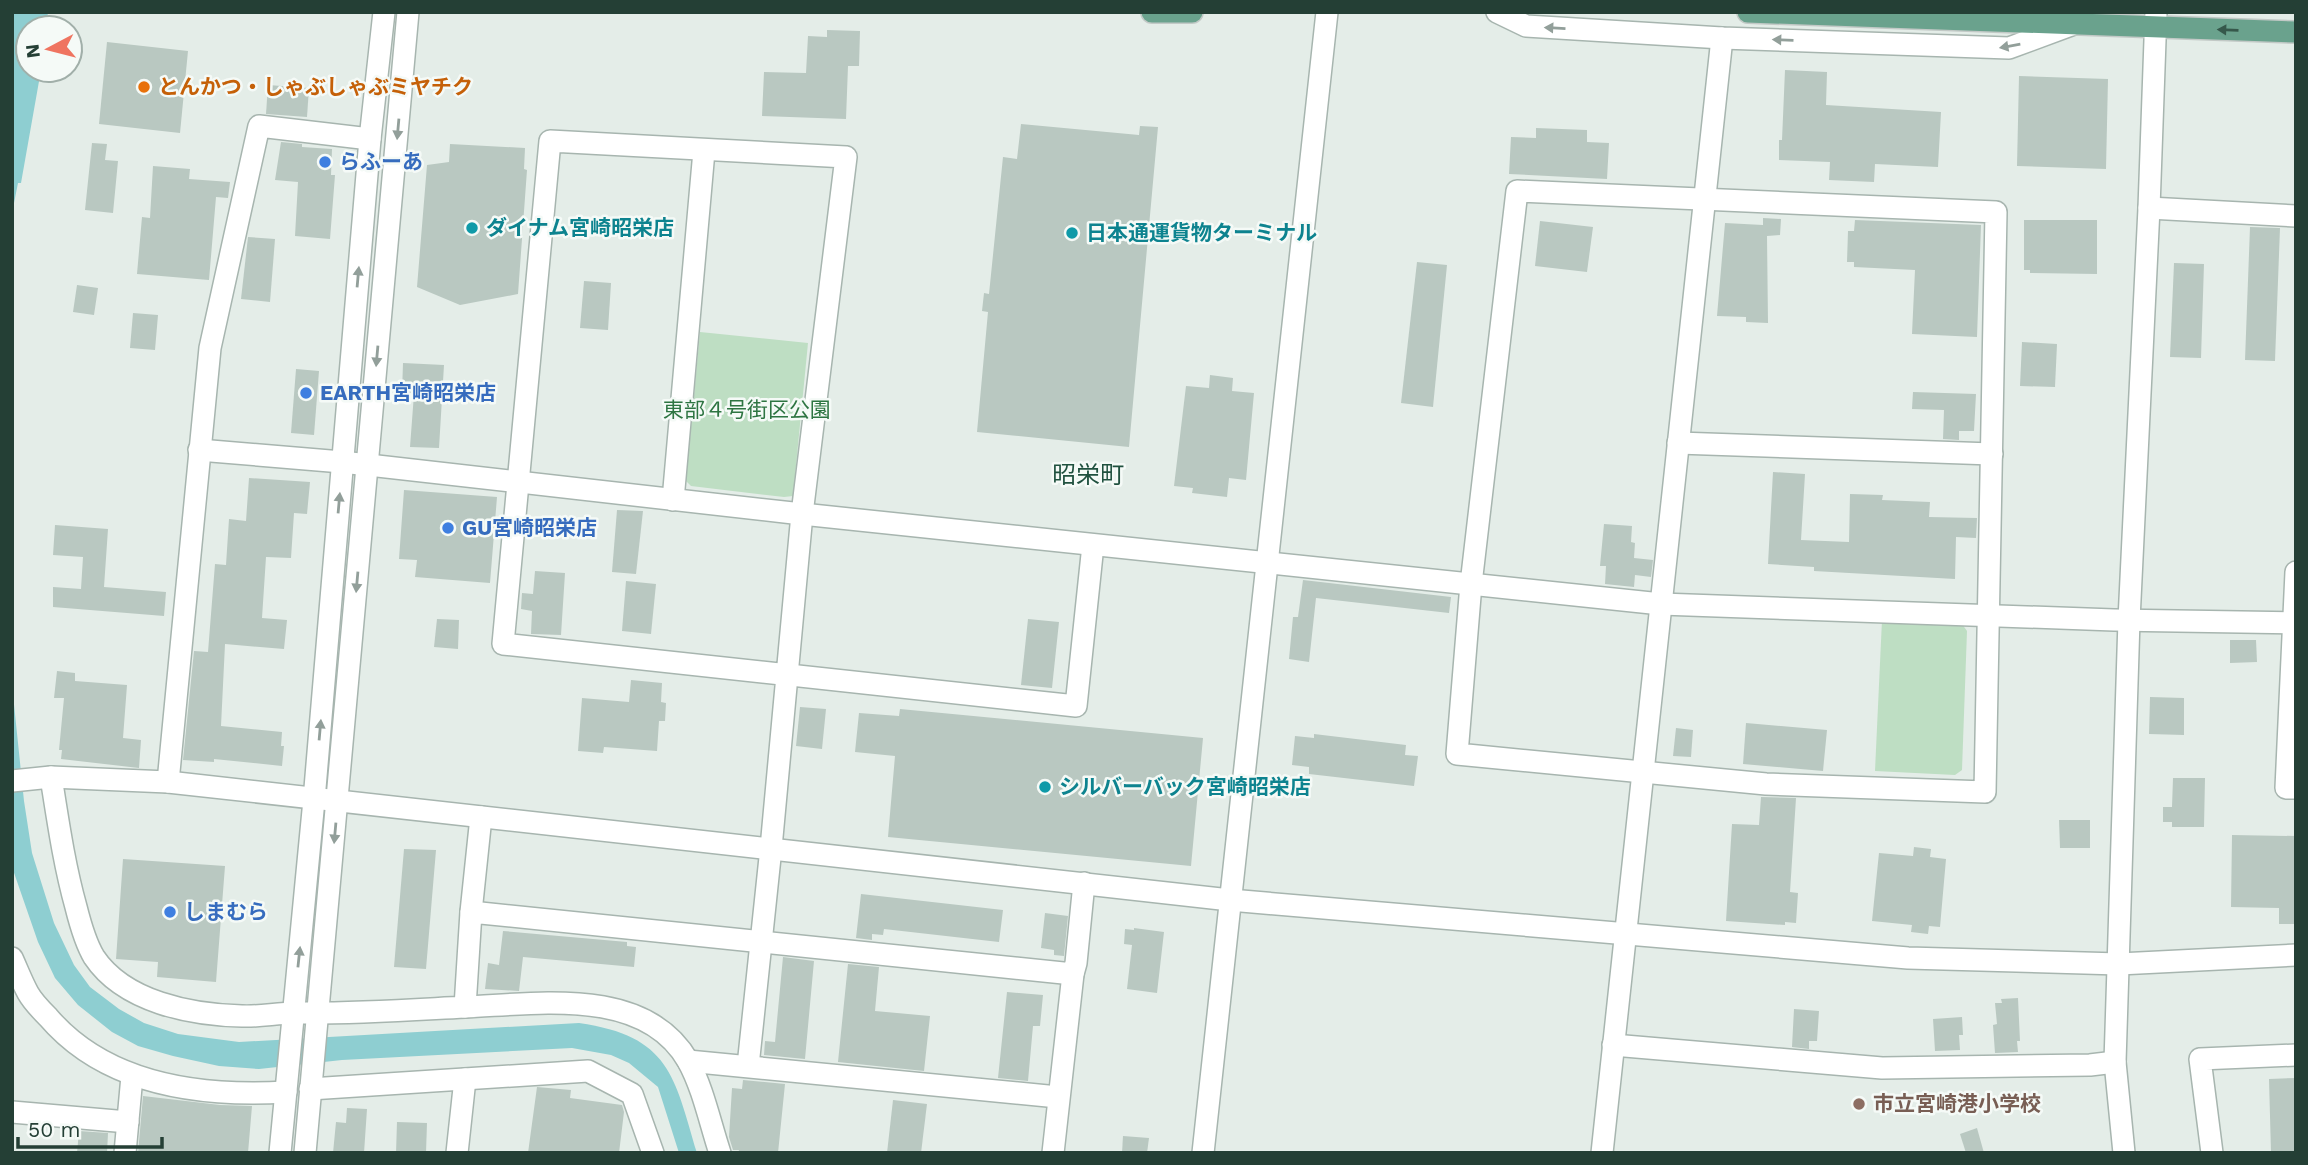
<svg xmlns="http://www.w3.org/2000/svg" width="2308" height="1165" viewBox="0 0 2308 1165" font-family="'Work Sans','Noto Sans JP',sans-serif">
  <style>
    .green { fill: #bedec3 }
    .water { fill: #8eced1 }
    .building { fill: #b9c8c1 }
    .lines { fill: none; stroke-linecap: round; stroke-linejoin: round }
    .minor-casing { stroke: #a7b5af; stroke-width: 24 }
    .major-casing { stroke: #c2c9c6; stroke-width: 24 }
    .minor { stroke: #fff; stroke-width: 21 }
    .major { stroke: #6aa28d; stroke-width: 21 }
    .oneway { fill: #929f9a }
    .oneway2 { fill: #36584b }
    .food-dot { fill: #e8710a; stroke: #f5faf7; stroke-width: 2.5 }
    .shop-dot { fill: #3f7fe0; stroke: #f5faf7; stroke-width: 2.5 }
    .culture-dot { fill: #0f9aa8; stroke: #f5faf7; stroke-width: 2.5 }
    .education-dot { fill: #8d6e63; stroke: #f5faf7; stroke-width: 2.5 }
    .labels { text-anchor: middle; stroke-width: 5; stroke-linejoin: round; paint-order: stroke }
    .food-label { font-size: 21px; font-weight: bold; fill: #c56008; stroke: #f5faf7; text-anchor: start }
    .shop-label { font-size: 21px; font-weight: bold; fill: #366cbe; stroke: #f5faf7; text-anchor: start }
    .culture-label { font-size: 21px; font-weight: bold; fill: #0d838f; stroke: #f5faf7; text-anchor: start }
    .park-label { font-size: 21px; fill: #2e7542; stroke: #f5faf7 }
    .education-label { font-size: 21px; font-weight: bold; fill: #785e54; stroke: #f5faf7; text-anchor: start }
    .quarter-label { font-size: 24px; fill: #20513f; stroke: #f5faf7 }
  </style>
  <rect width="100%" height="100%" fill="#e4ede8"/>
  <g class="green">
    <path d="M700 332 808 343 793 496 784 497 691 486 686 481Z"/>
    <path d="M1882 620 1962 624 1967 631 1962 770 1955 775 1875 771Z"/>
  </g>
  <g class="water">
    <path d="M12 12H48L46 28H28V70H41L21 183H18L12 213Z"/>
    <path d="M12 685 24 801 32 853 54 923 74 965 90 987 119 1009 144 1023 178 1034 239 1042 579 1023C670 1036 674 1076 697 1153H679L658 1087 629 1063 611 1055 572 1048 342 1060 259 1069 219 1066 173 1056 138 1046 112 1032 78 1005 55 978 38 942 12 867Z"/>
  </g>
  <g class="building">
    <path d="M827 30 860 31 859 66H848L846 119 762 116 764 72 806 73 808 36 827 37Z"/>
    <path d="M107 42 188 51 180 133 99 124Z"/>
    <path d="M1785 70 1827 72 1826 105 1941 112 1938 167 1875 164 1874 182 1829 180 1830 162 1779 160V140H1782Z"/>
    <path d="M2019 76 2108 79 2106 169 2017 166Z"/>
    <path d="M268 85 309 88 307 117 266 114Z"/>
    <path d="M1021 124 1139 135 1140 126 1158 127 1129 447 977 432 988 312 982 311 984 293 989 294 1003 157 1017 159Z"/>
    <path d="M1536 128 1587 130V142L1609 143 1607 179 1509 174 1511 137 1536 138Z"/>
    <path d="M281 142 302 144V147L332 149 331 175H335L330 239 295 236 298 182 275 180Z"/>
    <path d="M92 143 107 144 105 160 118 161 113 213 85 210Z"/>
    <path d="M450 144 525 148 524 169 527 170 518 294 460 305 417 287 427 165 449 162Z"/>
    <path d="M153 166 190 169 189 179 230 182 228 198 216 197 209 280 137 274 142 217 150 218Z"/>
    <path d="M1763 218 1781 219 1780 235 1767 236 1768 323 1746 322V317L1717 316 1725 223 1763 225Z"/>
    <path d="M1855 220 1981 225 1977 337 1912 334 1915 270 1854 267V262H1847L1848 231H1854Z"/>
    <path d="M2024 220H2097V274L2030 273V270H2024Z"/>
    <path d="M1540 221 1593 227 1587 272 1535 266Z"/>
    <path d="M2250 227 2280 228 2275 361 2245 360Z"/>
    <path d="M248 237 275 239 270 302 241 299Z"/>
    <path d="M1417 262 1447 265 1433 407 1401 403Z"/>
    <path d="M2174 263 2204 264 2201 358 2170 357Z"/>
    <path d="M584 281 611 283 608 330 580 328Z"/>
    <path d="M77 285 98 288 94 315 73 312Z"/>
    <path d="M133 313 158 315 155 350 130 348Z"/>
    <path d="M2022 342 2057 344 2055 387 2020 386Z"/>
    <path d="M403 363 444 365 439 448 410 447 414 394 402 393Z"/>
    <path d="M296 369 319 371 314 435 291 433Z"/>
    <path d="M1210 375 1233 378 1232 391 1254 393 1246 480 1229 478 1227 497 1192 493 1193 488 1174 486 1186 386 1209 388Z"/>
    <path d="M1913 392 1976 394 1974 431H1959V440L1943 439 1944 410 1912 409Z"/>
    <path d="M1773 472 1805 474 1801 540 1849 542 1850 494 1883 495 1882 500 1930 502 1929 517 1977 518 1976 538 1956 537 1955 579 1814 571V567L1768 564Z"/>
    <path d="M249 478 310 482 307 514 294 513 291 558 266 557 262 618 287 620 284 649 225 644 221 726 282 732 281 746H284L282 766 214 759V762L183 760 194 651 208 652 215 564 226 565 229 519 246 521Z"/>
    <path d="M404 490 497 497 490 583 415 577 417 560 399 559Z"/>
    <path d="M617 510 643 511 636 574 612 572Z"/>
    <path d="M1604 524 1632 526 1631 542 1635 543 1634 558 1653 560 1651 577 1635 575 1634 587 1605 584 1606 566H1600Z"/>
    <path d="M55 525 108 529 104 587 166 592 164 616 53 607V587L81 589 83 557 53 555Z"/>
    <path d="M535 571 565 573 561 635 531 634 532 611 521 609 522 593 533 594Z"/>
    <path d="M1303 580 1451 597 1449 613 1316 598 1309 662 1289 659 1293 617H1298Z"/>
    <path d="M626 581 656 584 651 634 622 631Z"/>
    <path d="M437 619 459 620 458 649 434 647Z"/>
    <path d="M1028 619 1059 622 1052 688 1021 685Z"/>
    <path d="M2230 640H2256L2257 662 2230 663Z"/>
    <path d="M57 671 75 673V681L127 685 123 738 141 740 139 768 61 759 62 750H59L64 698H54Z"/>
    <path d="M631 680 662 683 661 702 666 703 665 721H659L657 751 604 747 603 753 578 751 582 698 629 702Z"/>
    <path d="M2150 697 2184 698V735L2149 734Z"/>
    <path d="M800 707 826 709 822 749 796 746Z"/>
    <path d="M900 709 1203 738 1191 866 888 837 895 756 855 752 859 713 899 716Z"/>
    <path d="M1746 723 1827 730 1823 771 1743 764Z"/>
    <path d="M1676 728 1693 730 1691 757 1673 756Z"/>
    <path d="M1314 734 1406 745 1405 755 1418 756 1414 786 1309 774V767L1292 765 1295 736 1314 738Z"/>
    <path d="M2173 778H2205L2204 827H2172V822H2163V807H2172Z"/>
    <path d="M1761 797 1796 798 1790 892 1798 893 1796 923 1785 922V925L1726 921 1732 824 1759 825Z"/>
    <path d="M2059 820H2090V848H2060Z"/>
    <path d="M2232 835 2296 836V924H2279V908L2231 907Z"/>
    <path d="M1914 847 1931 849 1930 857 1946 859 1940 927 1929 926 1928 934 1911 932 1912 925 1872 921 1879 853 1913 856Z"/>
    <path d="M404 849 436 850 426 969 394 967Z"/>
    <path d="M123 859 225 866 216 982 157 977 158 962 116 959Z"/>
    <path d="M861 894 1003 910 999 942 884 929 883 935 872 934V940L856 938Z"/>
    <path d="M1045 913 1068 916 1064 956 1054 955V950L1041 948Z"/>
    <path d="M1134 928 1164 932 1157 993 1127 989 1132 945 1124 944 1125 929 1134 930Z"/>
    <path d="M503 931 627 942V946L636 947 634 967 523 957 519 991 485 989 488 963 499 965Z"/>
    <path d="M783 957 814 961 805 1059 764 1055 765 1041 775 1042Z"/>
    <path d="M848 964 879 967 875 1011 930 1016 924 1071 838 1062Z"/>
    <path d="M1007 992 1043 995 1040 1026H1033L1028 1081 998 1078Z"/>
    <path d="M2018 998 2020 1041H2017L2018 1052 1995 1053 1993 1025 1997 1024 1995 1003H2002L2001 999Z"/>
    <path d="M1794 1009 1819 1011 1817 1041H1809V1049L1792 1047Z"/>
    <path d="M1962 1017 1963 1035H1959L1960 1050 1935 1051 1933 1019Z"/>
    <path d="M2296 1078V1153H2271L2269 1079Z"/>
    <path d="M743 1080 785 1084 778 1153H738L739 1150H733L729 1137 732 1088 742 1089Z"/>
    <path d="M537 1087 571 1090 570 1098 622 1105 624 1112 619 1153H528Z"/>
    <path d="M143 1096 220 1105 252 1106 248 1153H138Z"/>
    <path d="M893 1100 927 1104 921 1153H887Z"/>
    <path d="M347 1108 367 1109 364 1153H333L336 1122 346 1123Z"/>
    <path d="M397 1122 427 1123 426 1153H396Z"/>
    <path d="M1977 1128 1984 1153H1966L1960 1134Z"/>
    <path d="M79 1131 108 1133 107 1153H77Z"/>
    <path d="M1123 1136 1149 1138 1147 1153H1122Z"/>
  </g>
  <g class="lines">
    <g class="minor-casing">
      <g id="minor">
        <path d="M1497 12 1526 26 1722 38 2009 48 2074 24"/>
        <path d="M1517 191 1996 212 1985 792 1766 784 1457 754 1471 584Z"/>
        <path d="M2149 208 2296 216"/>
        <path d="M1678 443 1992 454"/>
        <path d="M199 450 342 462 802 514 1661 604 2114 620 2296 623"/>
        <path d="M673 500 704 151"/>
        <path d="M2296 572 2286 788H2296"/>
        <path d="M51 777C58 821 64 864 76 907 80 923 85 942 94 957 124 1002 191 1015 242 1016 259 1017 277 1013 295 1013 352 1014 408 1010 465 1007L471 912 1073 974"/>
        <path d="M12 781 51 777 168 782 1230 900 1908 958 2119 964 2296 955"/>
        <path d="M168 782 210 348 259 126 370 139"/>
        <path d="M471 912 481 817"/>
        <path d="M12 958C17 969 22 982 28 993 33 1002 41 1010 48 1017 106 1085 202 1097 286 1092"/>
        <path d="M465 1007C537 1004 645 986 688 1061 703 1088 710 1123 720 1153"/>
        <path d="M1613 1045 1882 1068 2090 1065 2115 1062"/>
        <path d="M688 1061 1058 1097"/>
        <path d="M748 1066 771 848 802 514 846 157 550 141 503 644 1076 706 1093 545"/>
        <path d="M310 1089 588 1071 632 1094 653 1153"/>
        <path d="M12 1112 128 1122"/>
        <path d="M125 1153 132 1076"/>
        <path d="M280 1153 314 800 370 139 384 12"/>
        <path d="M305 1153 408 12"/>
        <path d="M457 1153 465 1079"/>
        <path d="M1053 1153 1073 974 1076 963 1084 883"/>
        <path d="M1203 1153 1327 12"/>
        <path d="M1602 1153 1722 38"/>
        <path d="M2124 1153 2115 1062 2129 620 2149 208 2156 12"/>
        <path d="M2212 1153 2200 1059 2296 1055"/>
      </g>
    </g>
    <g class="major-casing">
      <g id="major">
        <path d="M1152 12H1192"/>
        <path d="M1748 12 2296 32"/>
      </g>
    </g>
    <use href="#minor" class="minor"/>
    <use href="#major" class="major"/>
  </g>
  <defs><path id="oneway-solid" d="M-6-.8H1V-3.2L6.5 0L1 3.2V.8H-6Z" transform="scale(1.75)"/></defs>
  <g class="oneway">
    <use href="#oneway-solid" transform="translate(1555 28) rotate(-177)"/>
    <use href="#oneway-solid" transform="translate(1783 40) rotate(-178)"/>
    <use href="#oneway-solid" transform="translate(2010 46) rotate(170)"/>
    <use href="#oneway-solid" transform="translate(398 129) rotate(95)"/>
    <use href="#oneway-solid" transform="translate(358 277) rotate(-85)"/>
    <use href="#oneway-solid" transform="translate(377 356) rotate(95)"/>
    <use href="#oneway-solid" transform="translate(339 503) rotate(-85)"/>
    <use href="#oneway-solid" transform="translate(357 582) rotate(95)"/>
    <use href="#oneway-solid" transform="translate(320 730) rotate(-85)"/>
    <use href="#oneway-solid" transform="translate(335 833) rotate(95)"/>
    <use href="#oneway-solid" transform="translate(299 957) rotate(-84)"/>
  </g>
  <use class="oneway2" href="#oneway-solid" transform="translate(2228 30) rotate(-178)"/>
  <circle class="food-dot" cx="144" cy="87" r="7"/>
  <g class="shop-dot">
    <circle cx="325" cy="162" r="7"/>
    <circle cx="306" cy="393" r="7"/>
    <circle cx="448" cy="528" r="7"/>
    <circle cx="170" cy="912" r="7"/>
  </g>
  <g class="culture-dot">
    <circle cx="472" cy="228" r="7"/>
    <circle cx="1072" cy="233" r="7"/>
    <circle cx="1045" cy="787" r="7"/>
  </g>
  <circle class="education-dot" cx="1859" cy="1104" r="7"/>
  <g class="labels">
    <g class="food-label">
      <text x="158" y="94">とんかつ・しゃぶしゃぶミヤチク</text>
    </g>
    <g class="shop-label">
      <text x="339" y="169">らふーあ</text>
      <text x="320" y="400">EARTH宮崎昭栄店</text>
      <text x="462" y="535">GU宮崎昭栄店</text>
      <text x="184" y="919">しまむら</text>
    </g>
    <g class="culture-label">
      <text x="486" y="235">ダイナム宮崎昭栄店</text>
      <text x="1086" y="240">日本通運貨物ターミナル</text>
      <text x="1059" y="794">シルバーバック宮崎昭栄店</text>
    </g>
    <g class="park-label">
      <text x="747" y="417">東部４号街区公園</text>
    </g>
    <g class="education-label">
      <text x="1873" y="1111">市立宮崎港小学校</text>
    </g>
    <g class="quarter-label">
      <text x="1088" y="483">昭栄町</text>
    </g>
  </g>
  <rect width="2308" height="1165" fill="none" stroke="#243f35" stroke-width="28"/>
  <g transform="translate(49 49) rotate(263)"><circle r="33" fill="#f5faf7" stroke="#a1afa9" stroke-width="2"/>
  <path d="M0-5L12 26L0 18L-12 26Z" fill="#ef7460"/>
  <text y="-10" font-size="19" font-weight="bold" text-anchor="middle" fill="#243f35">N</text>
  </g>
  <path d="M18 1137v10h144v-10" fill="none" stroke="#243f35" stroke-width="3.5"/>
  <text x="28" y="1137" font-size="21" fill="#243f35" stroke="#f5faf7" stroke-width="5" paint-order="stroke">50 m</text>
</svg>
